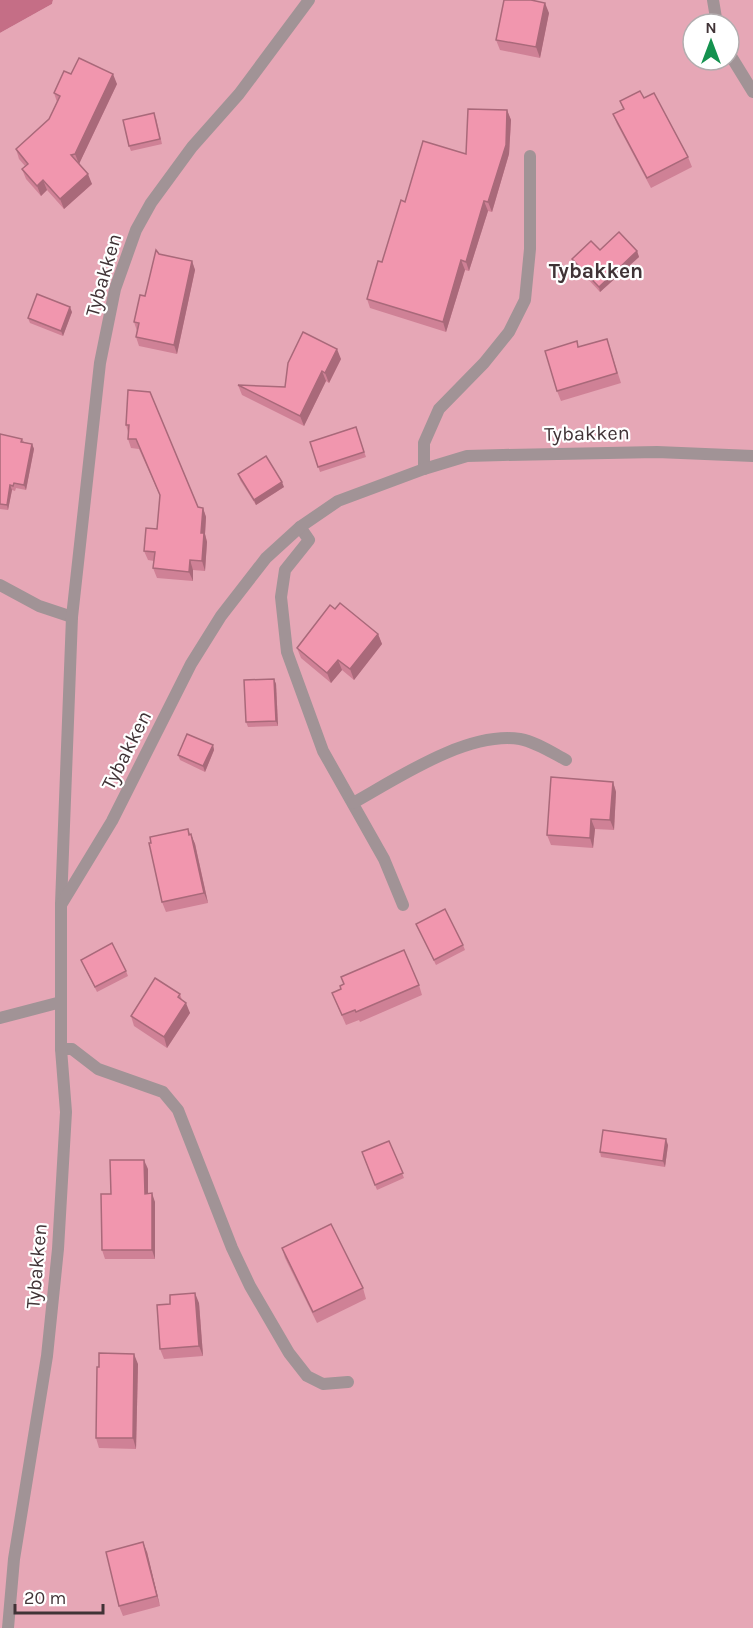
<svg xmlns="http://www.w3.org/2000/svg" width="753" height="1628" viewBox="0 0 753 1628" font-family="Karla,sans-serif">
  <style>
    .green { fill: #e6a7b6; fill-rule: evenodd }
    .water { fill: #c56e86 }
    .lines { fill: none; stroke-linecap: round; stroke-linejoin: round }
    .street { stroke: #a19396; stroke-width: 12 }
    .wall { fill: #cf8196 }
    .shaded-wall { fill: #a9697a }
    .building { fill: #f196ae; stroke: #a9697a; stroke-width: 1.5 }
    .labels { text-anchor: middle; stroke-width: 4.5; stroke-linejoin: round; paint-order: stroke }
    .street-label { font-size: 20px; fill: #403336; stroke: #fff }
    .neighbourhood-label { font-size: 21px; font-weight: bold; fill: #403336; stroke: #fff }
  </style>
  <rect width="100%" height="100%" fill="#fbd9e0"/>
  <path class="green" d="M53 0H753V1628H0V33L52 4ZM693 24H729V60H693Z"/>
  <path class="water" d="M0 0H53L52 4 0 33Z"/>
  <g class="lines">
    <g class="street">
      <path d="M713 0 717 24"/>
      <path d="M729 53 753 92"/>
      <path d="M424 469V443L439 409 484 363 509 332 525 300 530 249V156"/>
      <path d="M300 527 309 540 285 570 281 597 287 652 323 751 384 859 403 905"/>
      <path d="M0 585 39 606 72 617"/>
      <path d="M353 803C398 778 467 731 520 739 536 742 551 752 566 760"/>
      <path d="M61 904 72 617 100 363 115 289 136 230 151 203 192 147 239 94 309 0"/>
      <path d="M0 1018 61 1002"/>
      <path d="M61 1049H72L98 1069 163 1092 178 1110 232 1248 250 1286 289 1353 307 1376 323 1384 348 1382"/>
      <path d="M8 1628 14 1559 47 1356 58 1249 66 1112 61 1049V905L112 821 191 664 221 616 266 558 300 527 338 501 424 469 467 456 503 455 657 452 753 456"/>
    </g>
  </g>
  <g class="wall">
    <path d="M549 13 540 58 500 50 496 40Z"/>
    <path d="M71 74 117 84 79 164 92 184 64 209 47 190 41 196 26 179 22 169 25 166 19 159 16 149 49 119 57 102 54 93Z"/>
    <path d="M644 98 688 157 692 167 651 188 617 124 613 114 623 109 620 101Z"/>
    <path d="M507 110 511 120 509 154 492 212 488 211 469 271 465 270 446 332 370 308 367 299 382 262 405 202 466 154Z"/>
    <path d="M156 118 162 144 131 151 129 146Z"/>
    <path d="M600 250 637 251 639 257 600 292 574 264 572 259Z"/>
    <path d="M159 254 192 261 195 270 177 354 139 346 136 337 137 331 134 322 145 296Z"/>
    <path d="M72 312 63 336 30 323 28 318Z"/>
    <path d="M607 339 621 383 561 401 557 391 579 347Z"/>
    <path d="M341 359 329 383 326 381 304 426 242 395 238 385 285 387Z"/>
    <path d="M128 390 198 507 203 508 206 517 205 534 207 542 205 571 193 570V581L157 578 153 568 154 561 148 560 144 551 157 529 160 496 139 449 131 448 128 439V432L126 425Z"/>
    <path d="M356 427 366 457 320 472 310 442Z"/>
    <path d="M0 434 22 439 24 442 32 444 34 449 26 490 16 488 15 491 12 490 8 510 0 509Z"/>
    <path d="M238 474 284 487 256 505 240 480Z"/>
    <path d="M335 609 378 634 382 644 354 680 342 670 331 683 301 658 297 648Z"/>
    <path d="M274 679 276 684 278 726 248 727 246 722Z"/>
    <path d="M213 745 214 750 205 772 180 760 178 755Z"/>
    <path d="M613 782 616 792 614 830 595 829 593 848 551 845 547 835Z"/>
    <path d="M188 829 195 844 208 903 166 912 162 902Z"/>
    <path d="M416 924 463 945 465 950 436 965Z"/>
    <path d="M81 960 126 971 128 976 97 992Z"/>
    <path d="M341 977 419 985 422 995 360 1022 359 1020 346 1025 332 993 341 989 344 984Z"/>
    <path d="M180 994 182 1000 190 1013 167 1048 134 1026 131 1016Z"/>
    <path d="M389 1141 404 1178 377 1190 362 1152Z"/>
    <path d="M668 1145 665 1167 601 1157 600 1152Z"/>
    <path d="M148 1169V1194L155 1202V1259H105L102 1250 111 1194Z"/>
    <path d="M282 1248 363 1288 366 1299 317 1323 285 1258Z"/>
    <path d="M199 1303 203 1356 164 1359 160 1349 170 1304Z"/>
    <path d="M138 1364 136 1449 99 1448 96 1438Z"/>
    <path d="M147 1552 160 1606 123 1616 119 1606Z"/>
  </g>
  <g class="shaded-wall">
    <path d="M545 3 549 13 540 58 536 47Z"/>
    <path d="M113 74 117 84 79 164 75 154Z"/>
    <path d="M507 110 511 120 509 154 492 212 488 202Z"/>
    <path d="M88 174 92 184 64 209 60 199Z"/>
    <path d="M43 180 47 190 41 196 37 186Z"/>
    <path d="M484 201 488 211 469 271 466 262Z"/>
    <path d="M637 251 639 257 600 292 599 287Z"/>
    <path d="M461 260 465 270 446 332 443 322Z"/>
    <path d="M192 261 195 270 177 354 174 345Z"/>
    <path d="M70 307 72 312 63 336 61 331Z"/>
    <path d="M337 349 341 359 329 383 325 373Z"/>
    <path d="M322 371 326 381 304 426 300 416Z"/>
    <path d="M32 444 34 449 26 490 24 485Z"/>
    <path d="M282 482 284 487 256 505 254 500Z"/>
    <path d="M10 485 12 490 8 510 7 505Z"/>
    <path d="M203 508 206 517 205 534 207 542 205 571 202 561 201 533Z"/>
    <path d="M190 560 193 570V581L189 572Z"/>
    <path d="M378 634 382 644 354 680 350 669Z"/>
    <path d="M338 660 342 670 331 683 327 673Z"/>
    <path d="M274 679 276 684 278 726 276 721Z"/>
    <path d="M213 745 214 750 205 772 203 766Z"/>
    <path d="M613 782 616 792 614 830 610 820Z"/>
    <path d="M591 819 595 829 593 848 590 838Z"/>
    <path d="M191 834 195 844 208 903 204 893Z"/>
    <path d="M186 1003 190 1013 167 1048 164 1037Z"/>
    <path d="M666 1139 668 1145 665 1167 663 1161Z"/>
    <path d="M144 1160 148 1169V1203L145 1194Z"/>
    <path d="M152 1193 155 1202V1259L152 1250Z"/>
    <path d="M195 1293 199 1303 203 1356 199 1346Z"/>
    <path d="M134 1354 138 1364 136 1449 133 1438Z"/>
    <path d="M143 1542 147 1552 160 1606 157 1596Z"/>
  </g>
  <g class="building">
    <path d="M504 0H531L545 3 536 47 496 40Z"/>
    <path d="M79 58 113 74 75 154 71 155 88 174 60 199 43 180 37 186 22 169 28 164 16 149 49 119 60 96 54 93 64 71 71 74Z"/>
    <path d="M640 91 644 98 654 93 688 157 647 178 613 114 624 109 620 101Z"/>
    <path d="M468 109 507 110 506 145 488 202 484 201 466 262 461 260 443 322 367 299 378 261 382 262 401 200 405 202 423 141 466 154Z"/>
    <path d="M154 113 160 139 129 146 123 120Z"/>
    <path d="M619 232 637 251 599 287 572 259 591 241 600 250Z"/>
    <path d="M156 250 159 254 192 261 174 345 136 337 139 323 134 322 140 295 145 296Z"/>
    <path d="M37 294 70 307 61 331 28 318Z"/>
    <path d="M303 332 337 349 325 373 322 371 300 416 238 385 285 387 288 363Z"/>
    <path d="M607 339 617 373 557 391 545 351 577 341 578 347Z"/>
    <path d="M128 390 150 392 198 507 203 508 201 533H204L202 561 190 560 189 572 153 568 155 552 144 551 146 528 157 529 160 495 136 439H128L129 425H126Z"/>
    <path d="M356 427 364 452 318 467 310 442Z"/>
    <path d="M0 434 22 439 21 442 32 444 24 485 14 483 13 486 10 485 7 505 0 504Z"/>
    <path d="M266 456 282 482 254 500 238 474Z"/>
    <path d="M340 603 378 634 350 669 338 660 327 673 297 648 330 605 335 609Z"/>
    <path d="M274 679 276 721 246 722 244 680Z"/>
    <path d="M187 734 213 745 203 766 178 755Z"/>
    <path d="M551 777 613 782 610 820 591 819 590 838 547 835Z"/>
    <path d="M188 829 189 835 191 834 204 893 162 902 149 843H151L150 837Z"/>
    <path d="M445 909 463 945 434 960 416 924Z"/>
    <path d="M112 943 126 971 95 987 81 960Z"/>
    <path d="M404 950 419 985 356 1012 355 1010 342 1015 332 993 341 989 340 986 344 984 341 977Z"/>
    <path d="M155 978 180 994 178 997 186 1003 164 1037 131 1016Z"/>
    <path d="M603 1130 666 1139 663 1161 600 1152Z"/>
    <path d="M389 1141 403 1173 375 1185 362 1152Z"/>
    <path d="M110 1160H144L145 1194 152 1193V1250H102L101 1194H111Z"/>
    <path d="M331 1224 363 1288 313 1312 282 1248Z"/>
    <path d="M195 1293 199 1346 160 1349 157 1305 170 1304V1295Z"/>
    <path d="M99 1353 134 1354 133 1438H96L97 1367H99Z"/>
    <path d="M143 1542 157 1596 119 1606 106 1552Z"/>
  </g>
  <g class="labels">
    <g class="street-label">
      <text transform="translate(103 275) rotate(-74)" y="7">Tybakken</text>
      <text transform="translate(587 433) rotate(-1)" y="7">Tybakken</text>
      <text transform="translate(126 750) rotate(-63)" y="7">Tybakken</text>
      <text transform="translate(36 1266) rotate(-85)" y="7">Tybakken</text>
    </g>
    <g class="neighbourhood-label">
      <text x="596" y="278">Tybakken</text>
    </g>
  </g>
  <g transform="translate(711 42)"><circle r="28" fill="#ffffff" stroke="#b3adaf" stroke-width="1.5"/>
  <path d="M0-4.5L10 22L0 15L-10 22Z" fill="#14924f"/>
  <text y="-9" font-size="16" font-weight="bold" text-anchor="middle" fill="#403336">N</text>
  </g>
  <path d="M15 1604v9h88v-9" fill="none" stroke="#403336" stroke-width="3"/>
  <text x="24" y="1604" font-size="18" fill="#403336" stroke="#ffffff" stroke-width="4.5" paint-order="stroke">20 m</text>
</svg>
